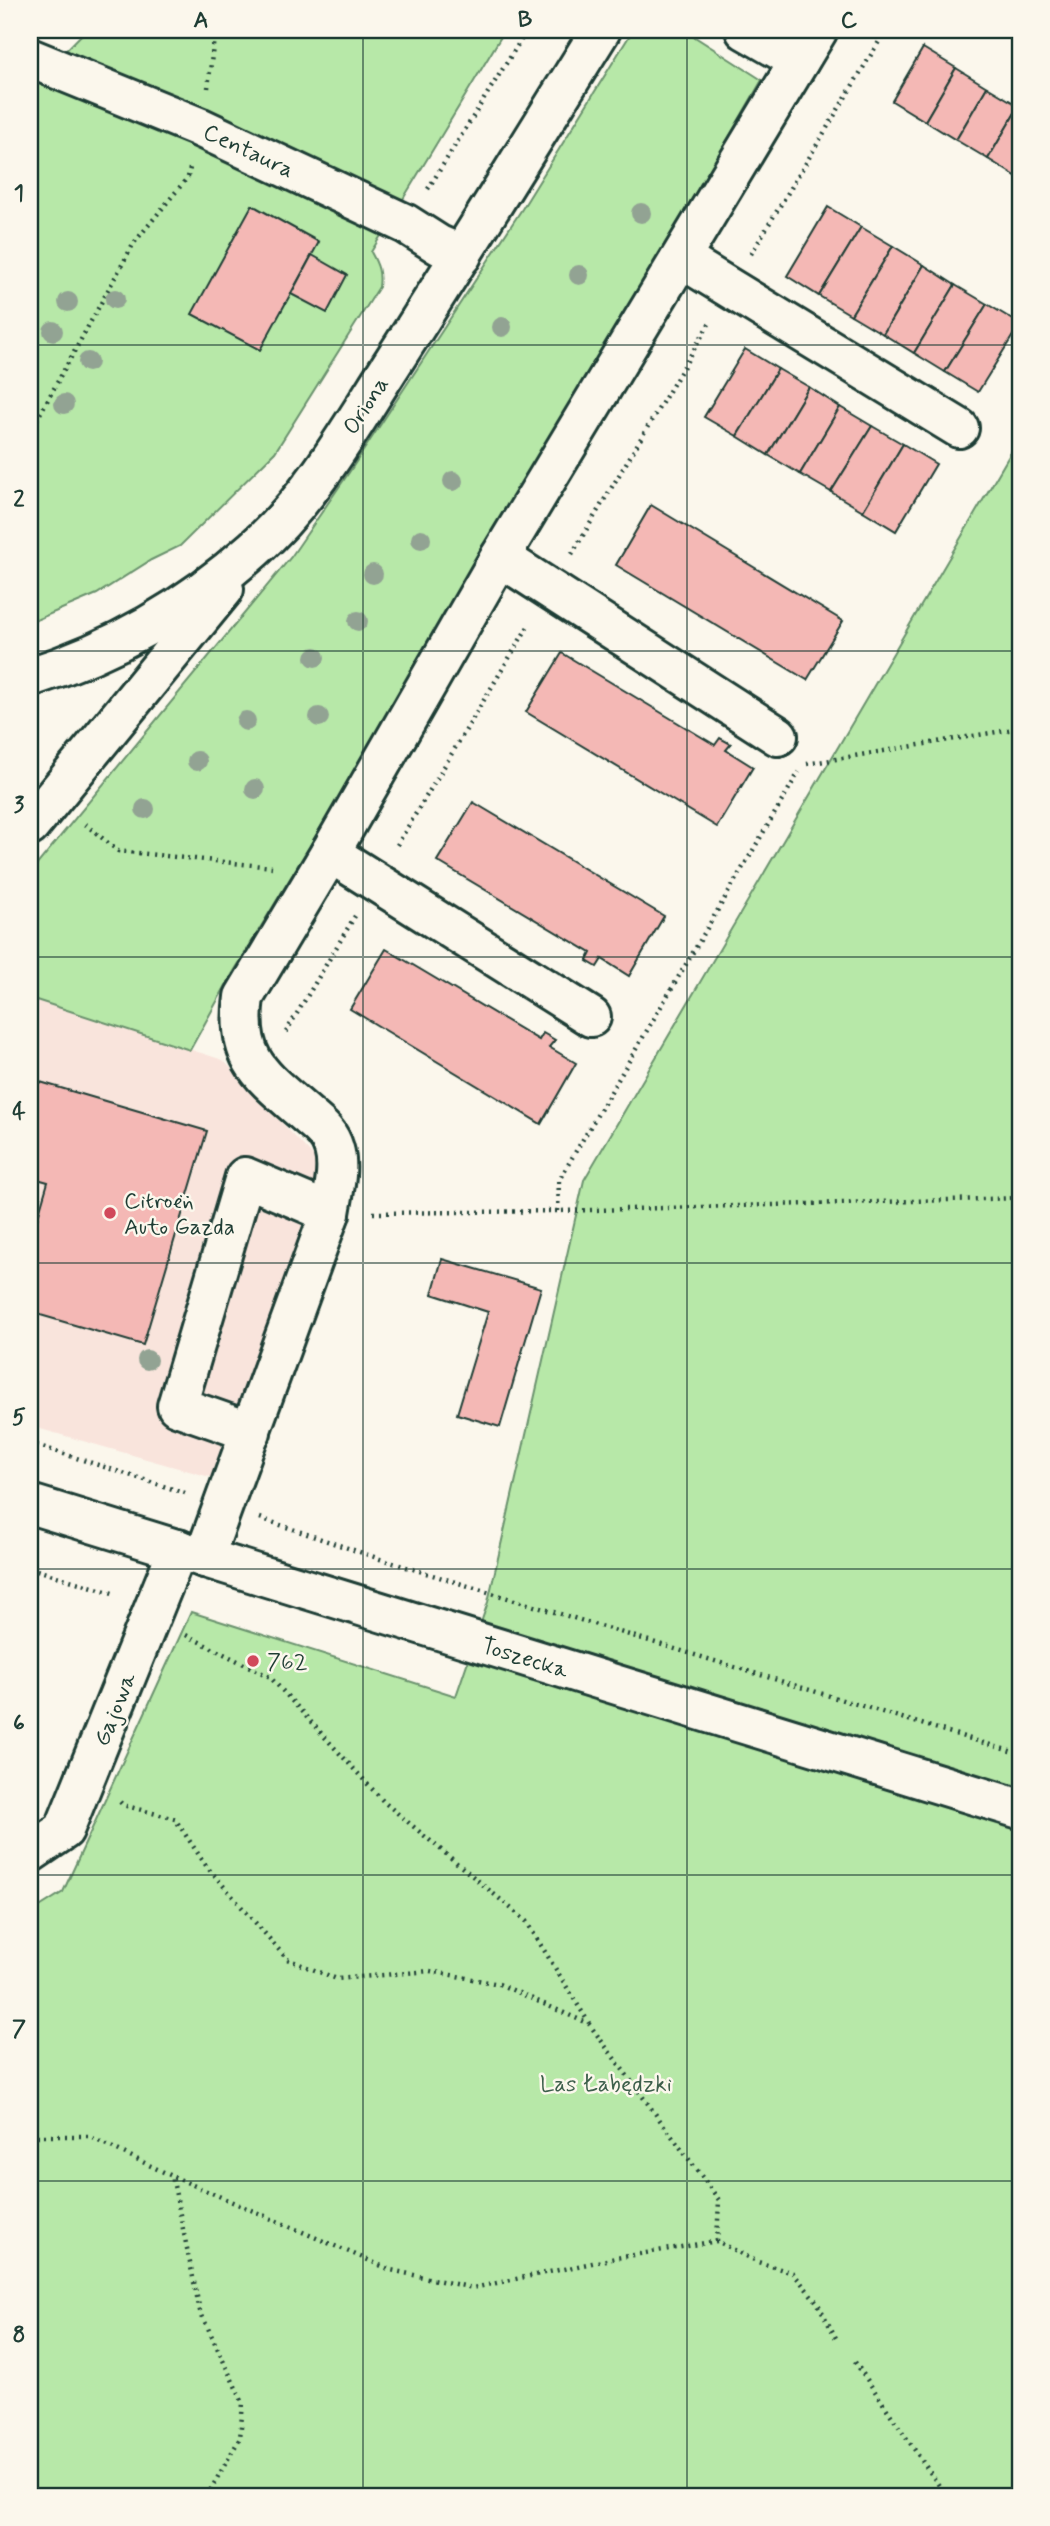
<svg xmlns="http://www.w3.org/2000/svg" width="1050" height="2526" viewBox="0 0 1050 2526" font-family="Mynerve,sans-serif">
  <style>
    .built { fill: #f9e4dc }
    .green { fill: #b7e8a8; stroke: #6b926e; stroke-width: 2 }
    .building { fill: #f4b8b5; stroke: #1f3d34; stroke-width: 2 }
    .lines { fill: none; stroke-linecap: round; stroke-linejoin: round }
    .minor-casing { stroke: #1f3d34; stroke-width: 44 }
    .major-casing { stroke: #1f3d34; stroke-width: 44 }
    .path { stroke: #1f3d34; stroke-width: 4.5; stroke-dasharray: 2 5; stroke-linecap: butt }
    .minor { stroke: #fbf7ec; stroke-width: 38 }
    .major { stroke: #fbf7ec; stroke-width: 38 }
    .tree { fill: #92a393 }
    .grid { fill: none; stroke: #1f3d34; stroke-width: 2; stroke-opacity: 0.55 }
    .poi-dot { fill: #d1495b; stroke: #fbf7ec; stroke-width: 2.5 }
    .labels { text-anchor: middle; stroke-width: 5; stroke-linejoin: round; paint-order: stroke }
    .street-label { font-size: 23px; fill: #1f3d34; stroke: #fbf7ec }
    .poi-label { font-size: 23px; fill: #1f3d34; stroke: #fbf7ec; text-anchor: start }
    .park-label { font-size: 23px; fill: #3d5f4b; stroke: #fbf7ec }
    .neatline { fill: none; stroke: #1f3d34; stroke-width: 2.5 }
    .grid-label { font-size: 23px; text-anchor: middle; font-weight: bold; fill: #1f3d34 }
  </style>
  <rect width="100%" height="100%" fill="#fbf7ec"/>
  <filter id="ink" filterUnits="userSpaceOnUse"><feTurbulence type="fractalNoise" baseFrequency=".0143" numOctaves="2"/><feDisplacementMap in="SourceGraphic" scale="14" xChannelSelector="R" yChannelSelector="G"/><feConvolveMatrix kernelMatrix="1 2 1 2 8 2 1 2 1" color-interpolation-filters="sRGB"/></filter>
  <g filter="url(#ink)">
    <path class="built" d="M30 998 223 1060 326 1170 217 1479 30 1426Z"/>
    <g class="green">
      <path d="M86 30H505L371 252C378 265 381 272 379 287L275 452 180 546 151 560 97 594 36 620 35 618 30 620V74L39 78Z"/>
      <path d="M633 30H684L762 80 546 454 230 978 190 1050 30 998V873L291 557 350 471 522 209Z"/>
      <path d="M1020 437V2496H30V1913L63 1892 191 1612 456 1696 488 1602 584 1180Z"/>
    </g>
    <g class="building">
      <path d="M923 48 956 68 925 121 892 101Z"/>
      <path d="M956 68 987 87 956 140 925 121Z"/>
      <path d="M987 87 1019 106 988 159 956 140Z"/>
      <path d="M1019 106 1020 176 1019 178 988 159Z"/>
      <path d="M252 205 319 242 260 350 192 314Z"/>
      <path d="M828 207 861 227 819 296 787 276Z"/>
      <path d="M861 227 893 246 851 315 819 296Z"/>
      <path d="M893 246 924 265 883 334 851 315Z"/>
      <path d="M312 255 347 275 327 313 291 294Z"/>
      <path d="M924 265 955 285 914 353 883 334Z"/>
      <path d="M955 285 987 304 945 372 914 353Z"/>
      <path d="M987 304 1020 324 978 392 945 372Z"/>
      <path d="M745 349 778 369 737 436 704 417Z"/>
      <path d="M778 369 809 387 768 455 737 436Z"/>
      <path d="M809 387 840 407 800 474 768 455Z"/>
      <path d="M840 407 872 426 831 492 800 474Z"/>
      <path d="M872 426 903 444 863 511 831 492Z"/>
      <path d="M903 444 936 464 896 531 863 511Z"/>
      <path d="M651 505 843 621 807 680 616 565Z"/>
      <path d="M562 653 715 745 720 738 731 744 726 750 753 767 717 827 526 712Z"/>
      <path d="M473 802 664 916 629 976 602 959 597 967 587 961 591 953 437 861Z"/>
      <path d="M386 949 539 1040 543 1033 555 1040 549 1047 576 1063 541 1124 350 1009Z"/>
      <path d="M30 1079 207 1131 143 1345 30 1312V1244L48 1182 30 1177Z"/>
      <path d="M442 1259 541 1288 500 1427 457 1414 488 1312 432 1294Z"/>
    </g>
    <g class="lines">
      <g class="minor-casing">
        <g id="minor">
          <path d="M745 30 799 61"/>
          <path d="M30 58 199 127 406 224 439 245 462 255"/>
          <path d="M682 259 959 428"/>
          <path d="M500 557 778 736"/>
          <path d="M30 677C113 651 189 607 254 549 312 498 351 427 393 362 464 252 532 141 601 30"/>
          <path d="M30 826 224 589"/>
          <path d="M330 853 591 1017"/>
          <path d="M251 1432 177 1406 245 1177 330 1213"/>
          <path d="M204 1558 330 1213C333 1193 340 1169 334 1149 330 1134 320 1126 308 1116 264 1077 235 1062 244 997L330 853 500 557 818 30"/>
          <path d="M30 1853 64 1830 178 1549"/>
        </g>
      </g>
      <g class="major-casing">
        <path id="major" d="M30 1504 1020 1809"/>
      </g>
      <g class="path">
        <path d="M208 88 215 30"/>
        <path d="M428 189 527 30"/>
        <path d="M751 254 886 30"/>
        <path d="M30 432 134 243 188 177 190 168"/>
        <path d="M572 554 709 324"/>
        <path d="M807 764 1020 728"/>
        <path d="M85 824 118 851 272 867"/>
        <path d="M397 845 529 625"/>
        <path d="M286 1032 355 916"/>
        <path d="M558 1211 559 1180 799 772"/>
        <path d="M373 1213 558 1211 1020 1198"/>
        <path d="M30 1443 185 1493"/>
        <path d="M260 1518 380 1559 1020 1754"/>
        <path d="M30 1568 116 1594"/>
        <path d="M186 1635 270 1677 384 1802 526 1921 589 2023"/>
        <path d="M120 1802 123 1805 175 1819 207 1867 287 1959 337 1979 430 1971 499 1984 589 2024 719 2200 717 2241"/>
        <path d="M30 1904 35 1895"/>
        <path d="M30 2136H88L172 2176"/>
        <path d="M855 2362 946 2496"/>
        <path d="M207 2496 240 2438 243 2403 200 2311 172 2176 391 2270 473 2288 616 2258 717 2241 758 2262 793 2273 817 2302 836 2338"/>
      </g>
      <use href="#minor" class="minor"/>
      <use href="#major" class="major"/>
    </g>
    <g class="tree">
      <circle cx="641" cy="213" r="10"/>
      <circle cx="579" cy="275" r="10"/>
      <circle cx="115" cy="299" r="10"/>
      <circle cx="68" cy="302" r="10"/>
      <circle cx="502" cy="327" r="10"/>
      <circle cx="53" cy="331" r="10"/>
      <circle cx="88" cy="362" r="10"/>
      <circle cx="64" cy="404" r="10"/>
      <circle cx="453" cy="481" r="10"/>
      <circle cx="421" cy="539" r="10"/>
      <circle cx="373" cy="574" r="10"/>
      <circle cx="358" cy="621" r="10"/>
      <circle cx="315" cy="657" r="10"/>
      <circle cx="319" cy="717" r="10"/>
      <circle cx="246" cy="721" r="10"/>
      <circle cx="197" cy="761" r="10"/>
      <circle cx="255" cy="789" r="10"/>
      <circle cx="145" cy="809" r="10"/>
      <circle cx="147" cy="1360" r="10"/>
    </g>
  </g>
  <path class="grid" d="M363 30V2496M687 30V2496M30 345H1020M30 651H1020M30 957H1020M30 1263H1020M30 1569H1020M30 1875H1020M30 2181H1020"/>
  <g class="poi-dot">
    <circle cx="110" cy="1213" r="7"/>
    <circle cx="253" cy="1661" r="7"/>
  </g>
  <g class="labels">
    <g class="street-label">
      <text transform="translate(249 150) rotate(25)" y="8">Centaura</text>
      <text transform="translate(365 405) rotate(-57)" y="8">Oriona</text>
      <text transform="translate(525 1657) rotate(17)" y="8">Toszecka</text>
      <text transform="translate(114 1709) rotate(-68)" y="8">Gajowa</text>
    </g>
    <g class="poi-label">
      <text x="124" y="1208">Citroën<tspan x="124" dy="26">Auto Gazda</tspan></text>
      <text x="267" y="1669">762</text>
    </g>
    <g class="park-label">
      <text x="606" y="2091">Las Łabędzki</text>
    </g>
  </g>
  <rect width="1050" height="2526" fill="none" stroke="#fbf7ec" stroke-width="77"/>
  <rect x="38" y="38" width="974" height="2450" class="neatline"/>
  <g class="grid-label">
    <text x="201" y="27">A</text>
    <text x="525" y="27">B</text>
    <text x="849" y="27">C</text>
    <text x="19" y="200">1</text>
    <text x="19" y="506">2</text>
    <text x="19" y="812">3</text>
    <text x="19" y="1118">4</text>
    <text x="19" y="1424">5</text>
    <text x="19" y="1730">6</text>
    <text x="19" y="2036">7</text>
    <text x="19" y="2342">8</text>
  </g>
</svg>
